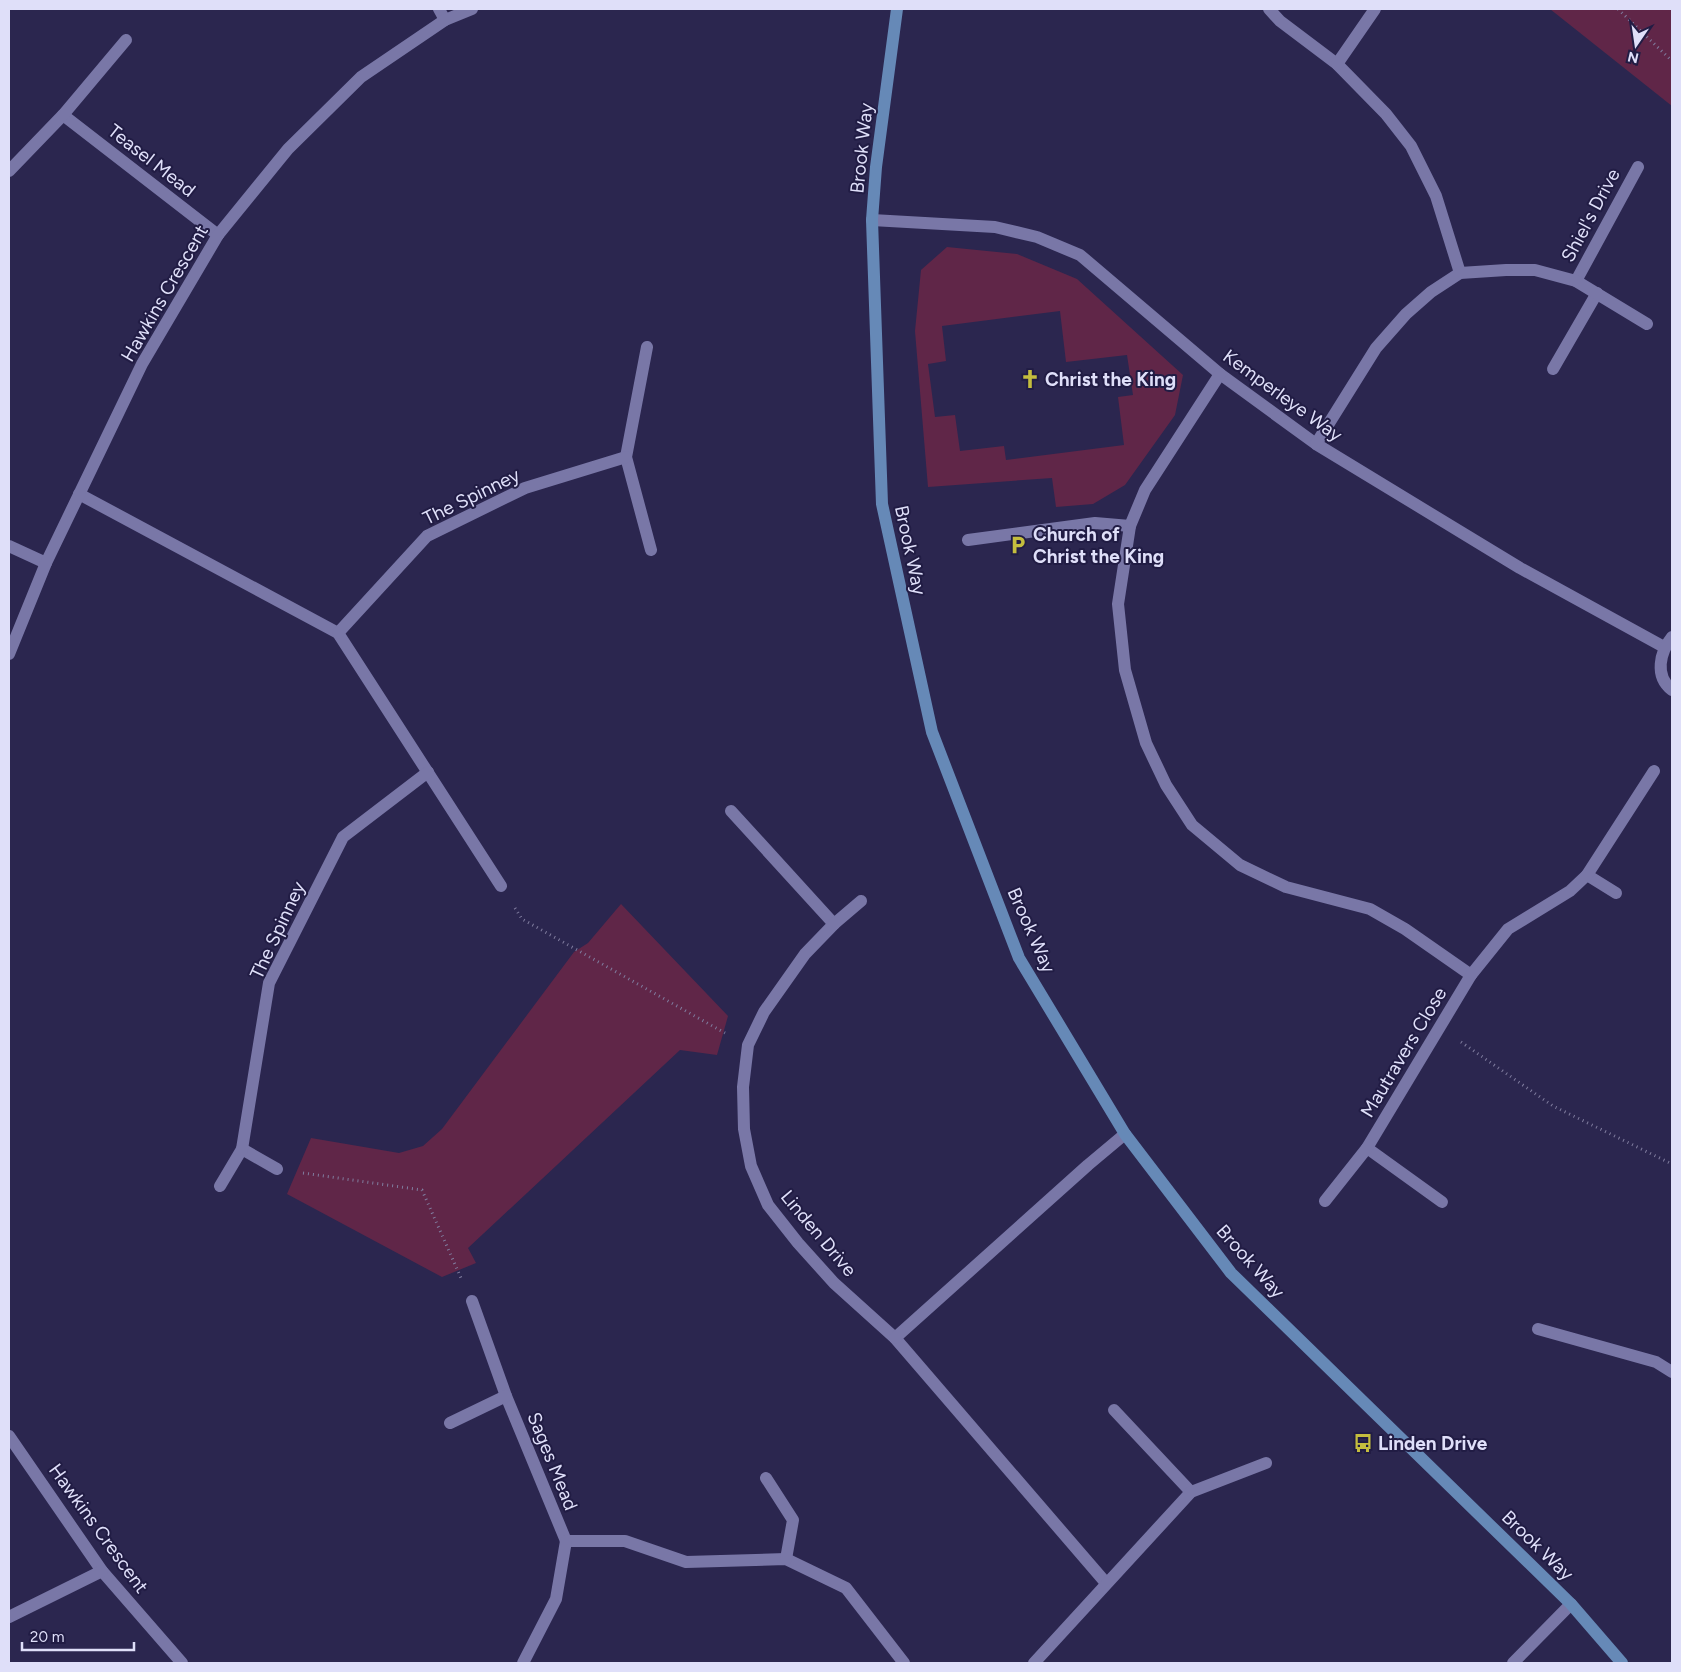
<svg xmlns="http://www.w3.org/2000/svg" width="1681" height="1672" viewBox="0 0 1681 1672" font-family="Figtree,sans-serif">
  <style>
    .green { fill: #602648; fill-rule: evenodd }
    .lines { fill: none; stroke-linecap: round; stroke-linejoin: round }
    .path { stroke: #807d9f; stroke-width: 3; stroke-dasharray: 1 4; stroke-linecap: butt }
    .lane { stroke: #7977a7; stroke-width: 12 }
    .street { stroke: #7977a7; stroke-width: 12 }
    .secondary { stroke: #6689b7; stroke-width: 12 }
    .labels { text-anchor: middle; stroke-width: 4; stroke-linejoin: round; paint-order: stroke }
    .street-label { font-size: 19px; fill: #dfdff9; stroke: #211c44 }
    .poi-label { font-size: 19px; font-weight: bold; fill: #dfdff9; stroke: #211c44; text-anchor: start }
  </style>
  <rect width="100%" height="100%" fill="#2b264f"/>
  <g class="green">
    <path d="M1550 9H1672V106Z"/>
    <path d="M947 247 1017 254 1077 279 1183 375 1175 415 1125 485 1093 504 1056 507 1052 478 928 487 915 331 921 270ZM1060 311 1066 362 1127 355 1133 395 1118 397 1124 445 1006 460 1004 446 960 451 955 415 935 417 928 364 946 361 942 326Z"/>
    <path d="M621 904 728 1016 717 1055 680 1050 468 1248 476 1263 442 1277 287 1194 311 1138 399 1153 423 1146 442 1129 574 952 588 943Z"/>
  </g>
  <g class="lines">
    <g class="path">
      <path d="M1618 9 1672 61"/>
      <path d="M515 908 522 919 725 1033"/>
      <path d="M1461 1042 1553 1106 1672 1164"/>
      <path d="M303 1173 422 1190 461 1278"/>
    </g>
    <path class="lane" d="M968 540 1095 523 1130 526"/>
    <g class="street">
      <path d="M439 9 445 20"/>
      <path d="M1269 9 1280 21 1337 64 1386 114 1411 146 1436 196 1460 273"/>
      <path d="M1337 64 1375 9"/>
      <path d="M63 115 218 235"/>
      <path d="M9 171 63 115 126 40"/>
      <path d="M872 220 995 227 1037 237 1080 255 1220 374 1316 444 1520 568 1664 647"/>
      <path d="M1576 281 1638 167"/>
      <path d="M647 347 626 457 651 550"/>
      <path d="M1553 369 1597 293"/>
      <path d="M1220 374 1145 490 1130 526 1118 604 1125 670 1146 743 1166 785 1192 825 1240 865 1286 887 1370 909 1405 929 1471 975"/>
      <path d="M1316 444 1376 348 1406 314 1431 292 1460 273 1506 270H1535L1576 281 1647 324"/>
      <path d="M79 494 338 633 501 886"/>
      <path d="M9 546 46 563"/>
      <path d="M338 633 427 536 525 488 626 457"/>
      <path d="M1672 637C1660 652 1654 676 1672 690"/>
      <path d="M9 654 46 563 142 364 218 235 288 149 361 77 445 20 472 9"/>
      <path d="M731 811 834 924"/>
      <path d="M1587 875 1616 893"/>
      <path d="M861 901 834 924 805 954 764 1012 748 1045 743 1087 744 1129 751 1166 768 1205 798 1243 834 1283 895 1338 1106 1583"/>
      <path d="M1367 1148 1442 1202"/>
      <path d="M242 1149 277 1169"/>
      <path d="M220 1186 242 1149 269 983 343 837 428 772"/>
      <path d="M1325 1201 1367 1148 1471 975 1508 929 1570 891 1587 875 1654 771"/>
      <path d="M472 1301 506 1396 566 1541H625L686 1562 786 1559 846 1588 904 1663"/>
      <path d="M1538 1329 1656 1362 1672 1372"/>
      <path d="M895 1338 1088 1165 1125 1134"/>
      <path d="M1114 1410 1191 1492"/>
      <path d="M450 1423 506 1396"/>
      <path d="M9 1436 102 1571 182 1663"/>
      <path d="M766 1478 793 1520 786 1559"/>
      <path d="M9 1617 102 1571"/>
      <path d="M523 1663 556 1599 566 1541"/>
      <path d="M1034 1663 1191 1492 1266 1463"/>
      <path d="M1513 1663 1571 1604"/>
    </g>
    <path class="secondary" d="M897 9 876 167 872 220 882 504 932 732 1019 958 1125 1134 1231 1273 1571 1604 1622 1663"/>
  </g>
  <defs>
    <g id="church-bare" transform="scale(1.5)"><path d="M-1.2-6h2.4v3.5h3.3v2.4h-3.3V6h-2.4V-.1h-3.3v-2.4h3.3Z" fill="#c4bd3e" stroke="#211c44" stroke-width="2.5" paint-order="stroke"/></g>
    <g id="parking-bare" transform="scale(1.5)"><path d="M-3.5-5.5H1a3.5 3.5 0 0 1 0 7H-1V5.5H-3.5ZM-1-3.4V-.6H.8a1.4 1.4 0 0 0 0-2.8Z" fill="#c4bd3e" stroke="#211c44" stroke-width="2.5" paint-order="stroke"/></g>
    <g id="bus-bare" transform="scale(1.5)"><path d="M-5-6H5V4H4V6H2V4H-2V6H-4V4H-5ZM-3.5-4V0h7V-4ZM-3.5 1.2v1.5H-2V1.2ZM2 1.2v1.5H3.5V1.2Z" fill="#c4bd3e" stroke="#211c44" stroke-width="2.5" paint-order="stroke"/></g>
  </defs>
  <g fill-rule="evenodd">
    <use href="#church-bare" x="1030" y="379"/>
    <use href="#parking-bare" x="1018" y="545"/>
    <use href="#bus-bare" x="1363" y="1443"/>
  </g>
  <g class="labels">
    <g class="street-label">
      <text transform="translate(861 148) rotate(-84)" y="7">Brook Way</text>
      <text transform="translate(152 160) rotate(38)" y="7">Teasel Mead</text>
      <text transform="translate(1590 215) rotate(-62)" y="7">Shiel's Drive</text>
      <text transform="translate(164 293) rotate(-60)" y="7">Hawkins Crescent</text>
      <text transform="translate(1283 395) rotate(36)" y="7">Kemperleye Way</text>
      <text transform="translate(471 496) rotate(-26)" y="7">The Spinney</text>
      <text transform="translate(911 550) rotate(78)" y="7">Brook Way</text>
      <text transform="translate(277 930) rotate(-65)" y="7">The Spinney</text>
      <text transform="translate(1032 930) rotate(66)" y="7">Brook Way</text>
      <text transform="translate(1403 1052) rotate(-59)" y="7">Mautravers Close</text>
      <text transform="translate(819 1233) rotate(50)" y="7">Linden Drive</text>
      <text transform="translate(1251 1261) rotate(48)" y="7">Brook Way</text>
      <text transform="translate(553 1461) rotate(68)" y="7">Sages Mead</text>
      <text transform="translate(99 1528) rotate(54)" y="7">Hawkins Crescent</text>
      <text transform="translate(1538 1545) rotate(44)" y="7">Brook Way</text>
    </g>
    <g class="poi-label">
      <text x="1045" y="386">Christ the King</text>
      <text x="1033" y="541">Church of<tspan x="1033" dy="22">Christ the King</tspan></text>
      <text x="1378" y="1450">Linden Drive</text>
    </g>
  </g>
  <rect width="1681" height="1672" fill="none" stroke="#dfdff9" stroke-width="20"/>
  <g transform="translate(1636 45) rotate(193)" stroke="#211c44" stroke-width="4" paint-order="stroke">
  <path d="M0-4L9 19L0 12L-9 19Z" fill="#dfdff9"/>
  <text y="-8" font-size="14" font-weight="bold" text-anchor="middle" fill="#dfdff9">N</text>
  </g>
  <path d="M22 1642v8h112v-8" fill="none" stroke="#dfdff9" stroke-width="2.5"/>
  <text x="30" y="1642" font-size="15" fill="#dfdff9" stroke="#211c44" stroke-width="4" paint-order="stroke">20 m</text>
</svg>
